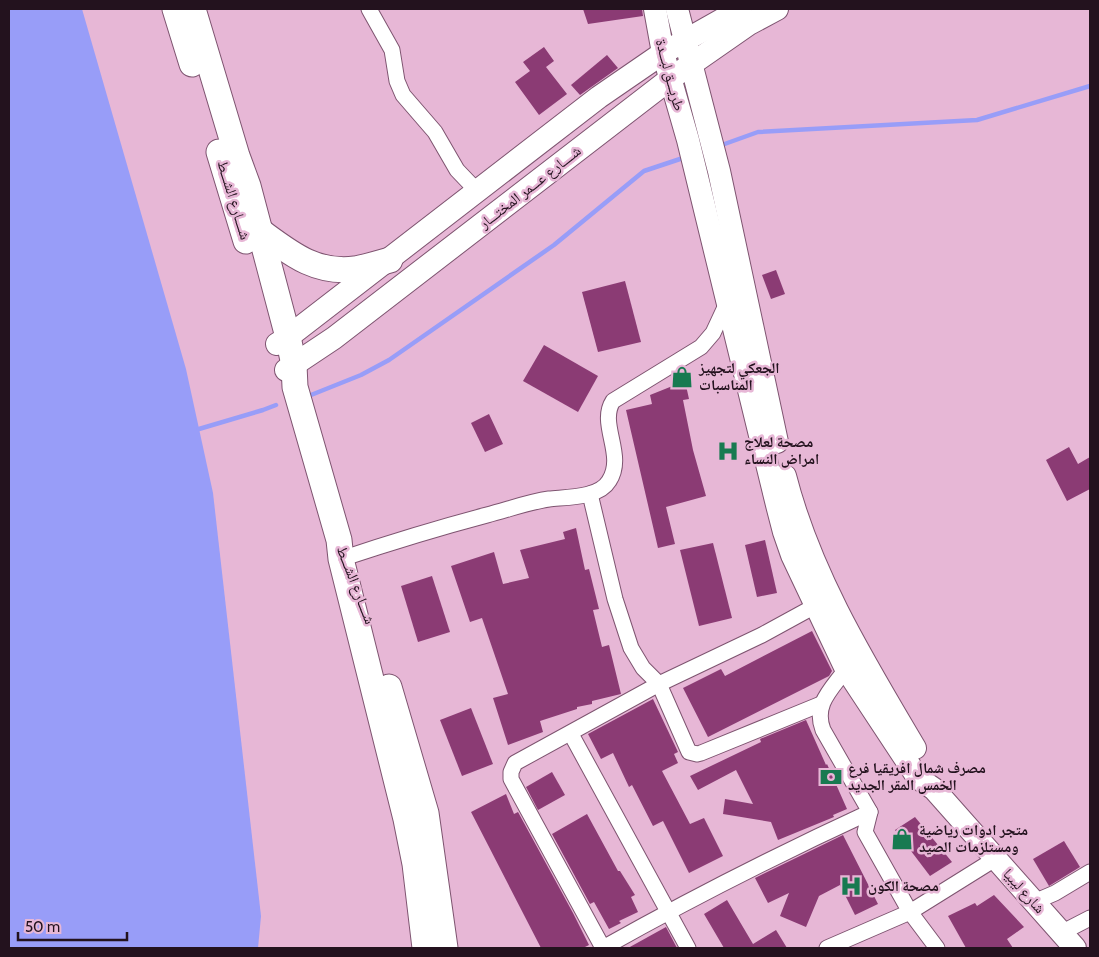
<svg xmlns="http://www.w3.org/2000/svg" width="1099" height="957" viewBox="0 0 1099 957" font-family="Cabin,'Noto Naskh Arabic',sans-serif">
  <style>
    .water { fill: #989df8 }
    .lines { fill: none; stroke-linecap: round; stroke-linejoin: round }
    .stream { stroke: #989df8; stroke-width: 4.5 }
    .building { fill: #8b3b74 }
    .street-casing { stroke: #7e5470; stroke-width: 17 }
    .secondary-casing { stroke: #7e5470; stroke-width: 24 }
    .primary-casing { stroke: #7e5470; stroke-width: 27 }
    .street { stroke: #fff; stroke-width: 15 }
    .secondary { stroke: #fff; stroke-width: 22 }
    .primary { stroke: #fff; stroke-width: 25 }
    .labels { text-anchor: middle; stroke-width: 5; stroke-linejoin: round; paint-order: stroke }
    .street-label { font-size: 15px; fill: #23121e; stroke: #e7b7d6 }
    .poi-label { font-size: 15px; font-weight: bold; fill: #23121e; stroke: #e7b7d6; text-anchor: start }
  </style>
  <rect width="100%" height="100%" fill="#e7b7d6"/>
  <path class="water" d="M9 9H82L186 369 213 493 261 916 258 948H9Z"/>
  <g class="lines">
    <g class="stream">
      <path d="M719 146 758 132 977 120 1090 86"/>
      <path d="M311 395 361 375 389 360 554 245 644 171 686 157"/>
      <path d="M199 429 263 410 276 405"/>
    </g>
  </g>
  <g class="building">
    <path d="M583 9H642L643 16 588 24Z"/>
    <path d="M544 47 554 61 546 67 567 94 539 115 515 82 530 71 523 62Z"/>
    <path d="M607 55 618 68 580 95 571 85Z"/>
    <path d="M776 270 785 294 771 299 762 275Z"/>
    <path d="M625 281 641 342 598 352 582 292Z"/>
    <path d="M544 345 598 376 578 412 523 381Z"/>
    <path d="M685 381 689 399 683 400 693 450 706 496 666 507 675 544 658 548 626 410 652 404 650 395Z"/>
    <path d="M489 414 503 444 485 452 471 423Z"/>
    <path d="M1069 447 1078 464 1090 457V489L1067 501 1046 460Z"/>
    <path d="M576 528 585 570 589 569 599 609 593 610 602 647 609 645 621 694 592 701V704L577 707V709L540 721 543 732 508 745 493 698 508 694 482 618 470 622 451 566 494 552 503 584 529 578 520 550 565 539 563 532Z"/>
    <path d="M765 540 777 593 757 597 745 545Z"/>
    <path d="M713 543 732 618 699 626 680 550Z"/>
    <path d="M432 576 450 632 418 642 401 586Z"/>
    <path d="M812 631 832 671 829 676 708 737 683 688 721 669 725 676Z"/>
    <path d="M653 699 678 752 674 754 678 763 662 771 690 824 704 818 723 856 689 873 663 821 653 826 632 785 629 787 613 753 601 759 588 734Z"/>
    <path d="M471 708 493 764 462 776 440 720Z"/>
    <path d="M806 720 826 765 827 764 847 809 833 815 834 817 778 840 771 822 723 814 725 799 753 804 736 770 698 790 690 776 761 742 760 739Z"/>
    <path d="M552 772 565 795 538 810 526 787Z"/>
    <path d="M506 794 514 814 518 812 573 913 589 945 583 948H541L471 812Z"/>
    <path d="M587 814 618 871H620L635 895 631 897 638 912 619 921 621 923 609 929 594 902 590 904 552 834Z"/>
    <path d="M915 817 952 862 930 876 895 830Z"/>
    <path d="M843 835 878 904 855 915 840 885 819 896 806 927 780 916 789 893 768 903 755 878Z"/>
    <path d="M1064 841 1080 867 1049 886 1033 859Z"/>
    <path d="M994 895 1024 927 1007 939 1013 948H966L948 916 975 903 977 906Z"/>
    <path d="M727 900 753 944 776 930 787 948H724L704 914Z"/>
    <path d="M666 927 677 948H628Z"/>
  </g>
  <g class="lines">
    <g class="street-casing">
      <g id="street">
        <path d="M369 9 392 50 397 81 403 95 435 132 457 170 478 192"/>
        <path d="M590 494 615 599 631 648 643 668 659 684 689 752 697 754 701 753 821 704"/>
        <path d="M341 559C389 543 438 528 487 515 507 510 528 502 549 499 567 497 599 498 609 481 626 455 598 424 613 401L701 347 713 333 727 303"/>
        <path d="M815 606 762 635 659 684 515 763 511 772V779L603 948C690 899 779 854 870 812"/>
        <path d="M846 669C832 689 813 704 823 730L870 812 865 832 910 912 937 948"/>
        <path d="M571 734 688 948"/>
        <path d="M1034 902 1055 893 1090 872"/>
        <path d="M1061 933 1090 918"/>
        <path d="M827 948 910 912 995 859"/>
      </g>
    </g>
    <g class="secondary-casing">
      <g id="secondary">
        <path d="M655 9 663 53 688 140 777 505 784 532 792 555 846 669 918 778 934 789 1075 948"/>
        <path d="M677 9 719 171 777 442"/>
        <path d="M277 344 288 337 599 97 663 53 741 9"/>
        <path d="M286 370 334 338 670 79 749 24 777 9"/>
        <path d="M785 476C810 574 864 662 915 748"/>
      </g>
    </g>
    <g class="primary-casing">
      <g id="primary">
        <path d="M175 9 192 64"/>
        <path d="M193 9 237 156 248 186 288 337 294 365 295 387 339 540 341 559 406 819 415 864 425 948"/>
        <path d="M219 152 246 241"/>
        <path d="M260 231C290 253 315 274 355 269 367 267 379 263 390 260"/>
        <path d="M389 687 426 813 445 948"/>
      </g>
    </g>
    <use href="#street" class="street"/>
    <use href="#secondary" class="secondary"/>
    <use href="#primary" class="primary"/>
  </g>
  <defs>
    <g id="shop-bare" transform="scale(1.725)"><path d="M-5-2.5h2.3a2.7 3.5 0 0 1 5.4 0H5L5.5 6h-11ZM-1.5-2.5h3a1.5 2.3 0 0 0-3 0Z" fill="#187a51" stroke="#e7b7d6" stroke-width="2.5" paint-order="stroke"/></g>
    <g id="hospital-bare" transform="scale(1.725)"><path d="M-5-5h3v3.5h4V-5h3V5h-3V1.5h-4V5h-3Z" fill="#187a51" stroke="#e7b7d6" stroke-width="2.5" paint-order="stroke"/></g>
    <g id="bank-bare" transform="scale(1.725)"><path d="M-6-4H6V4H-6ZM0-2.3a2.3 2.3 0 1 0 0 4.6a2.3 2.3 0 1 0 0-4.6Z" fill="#187a51" stroke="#e7b7d6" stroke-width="2.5" paint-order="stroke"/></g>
  </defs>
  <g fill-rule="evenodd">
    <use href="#shop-bare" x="682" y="377"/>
    <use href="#hospital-bare" x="728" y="451"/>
    <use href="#bank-bare" x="831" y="777"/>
    <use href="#shop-bare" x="902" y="839"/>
    <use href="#hospital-bare" x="851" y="886"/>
  </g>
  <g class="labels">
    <g class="street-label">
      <text transform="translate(670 75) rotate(75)" y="5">طريـــق لبـــدة</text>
      <text transform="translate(530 187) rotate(-38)" y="5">شــــارع عـــمر المختـــار</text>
      <text transform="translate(234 200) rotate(73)" y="5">شــــارع الشـــط</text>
      <text transform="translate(356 585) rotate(69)" y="5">شــــارع الشـــط</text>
      <text transform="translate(1024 891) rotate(48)" y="5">شارع ليبيا</text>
    </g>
    <g class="poi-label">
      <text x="699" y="373">الجعكي لتجهيز<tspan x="699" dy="17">المناسبات</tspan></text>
      <text x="744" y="447">مصحة لعلاج<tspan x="744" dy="17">امراض النساء</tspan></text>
      <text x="848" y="773">مصرف شمال افريقيا فرع<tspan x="848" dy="17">الخمس المقر الجديد</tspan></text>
      <text x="919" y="835">متجر ادوات رياضية<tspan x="919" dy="17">ومستلزمات الصيد</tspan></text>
      <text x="868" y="891">مصحة الكون</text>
    </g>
  </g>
  <rect width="1099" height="957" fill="none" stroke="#23121e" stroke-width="20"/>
  <path d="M18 932v8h109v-8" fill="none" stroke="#23121e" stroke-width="2.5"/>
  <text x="25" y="932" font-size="15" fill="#23121e" stroke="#e7b7d6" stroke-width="4" paint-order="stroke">50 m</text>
</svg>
